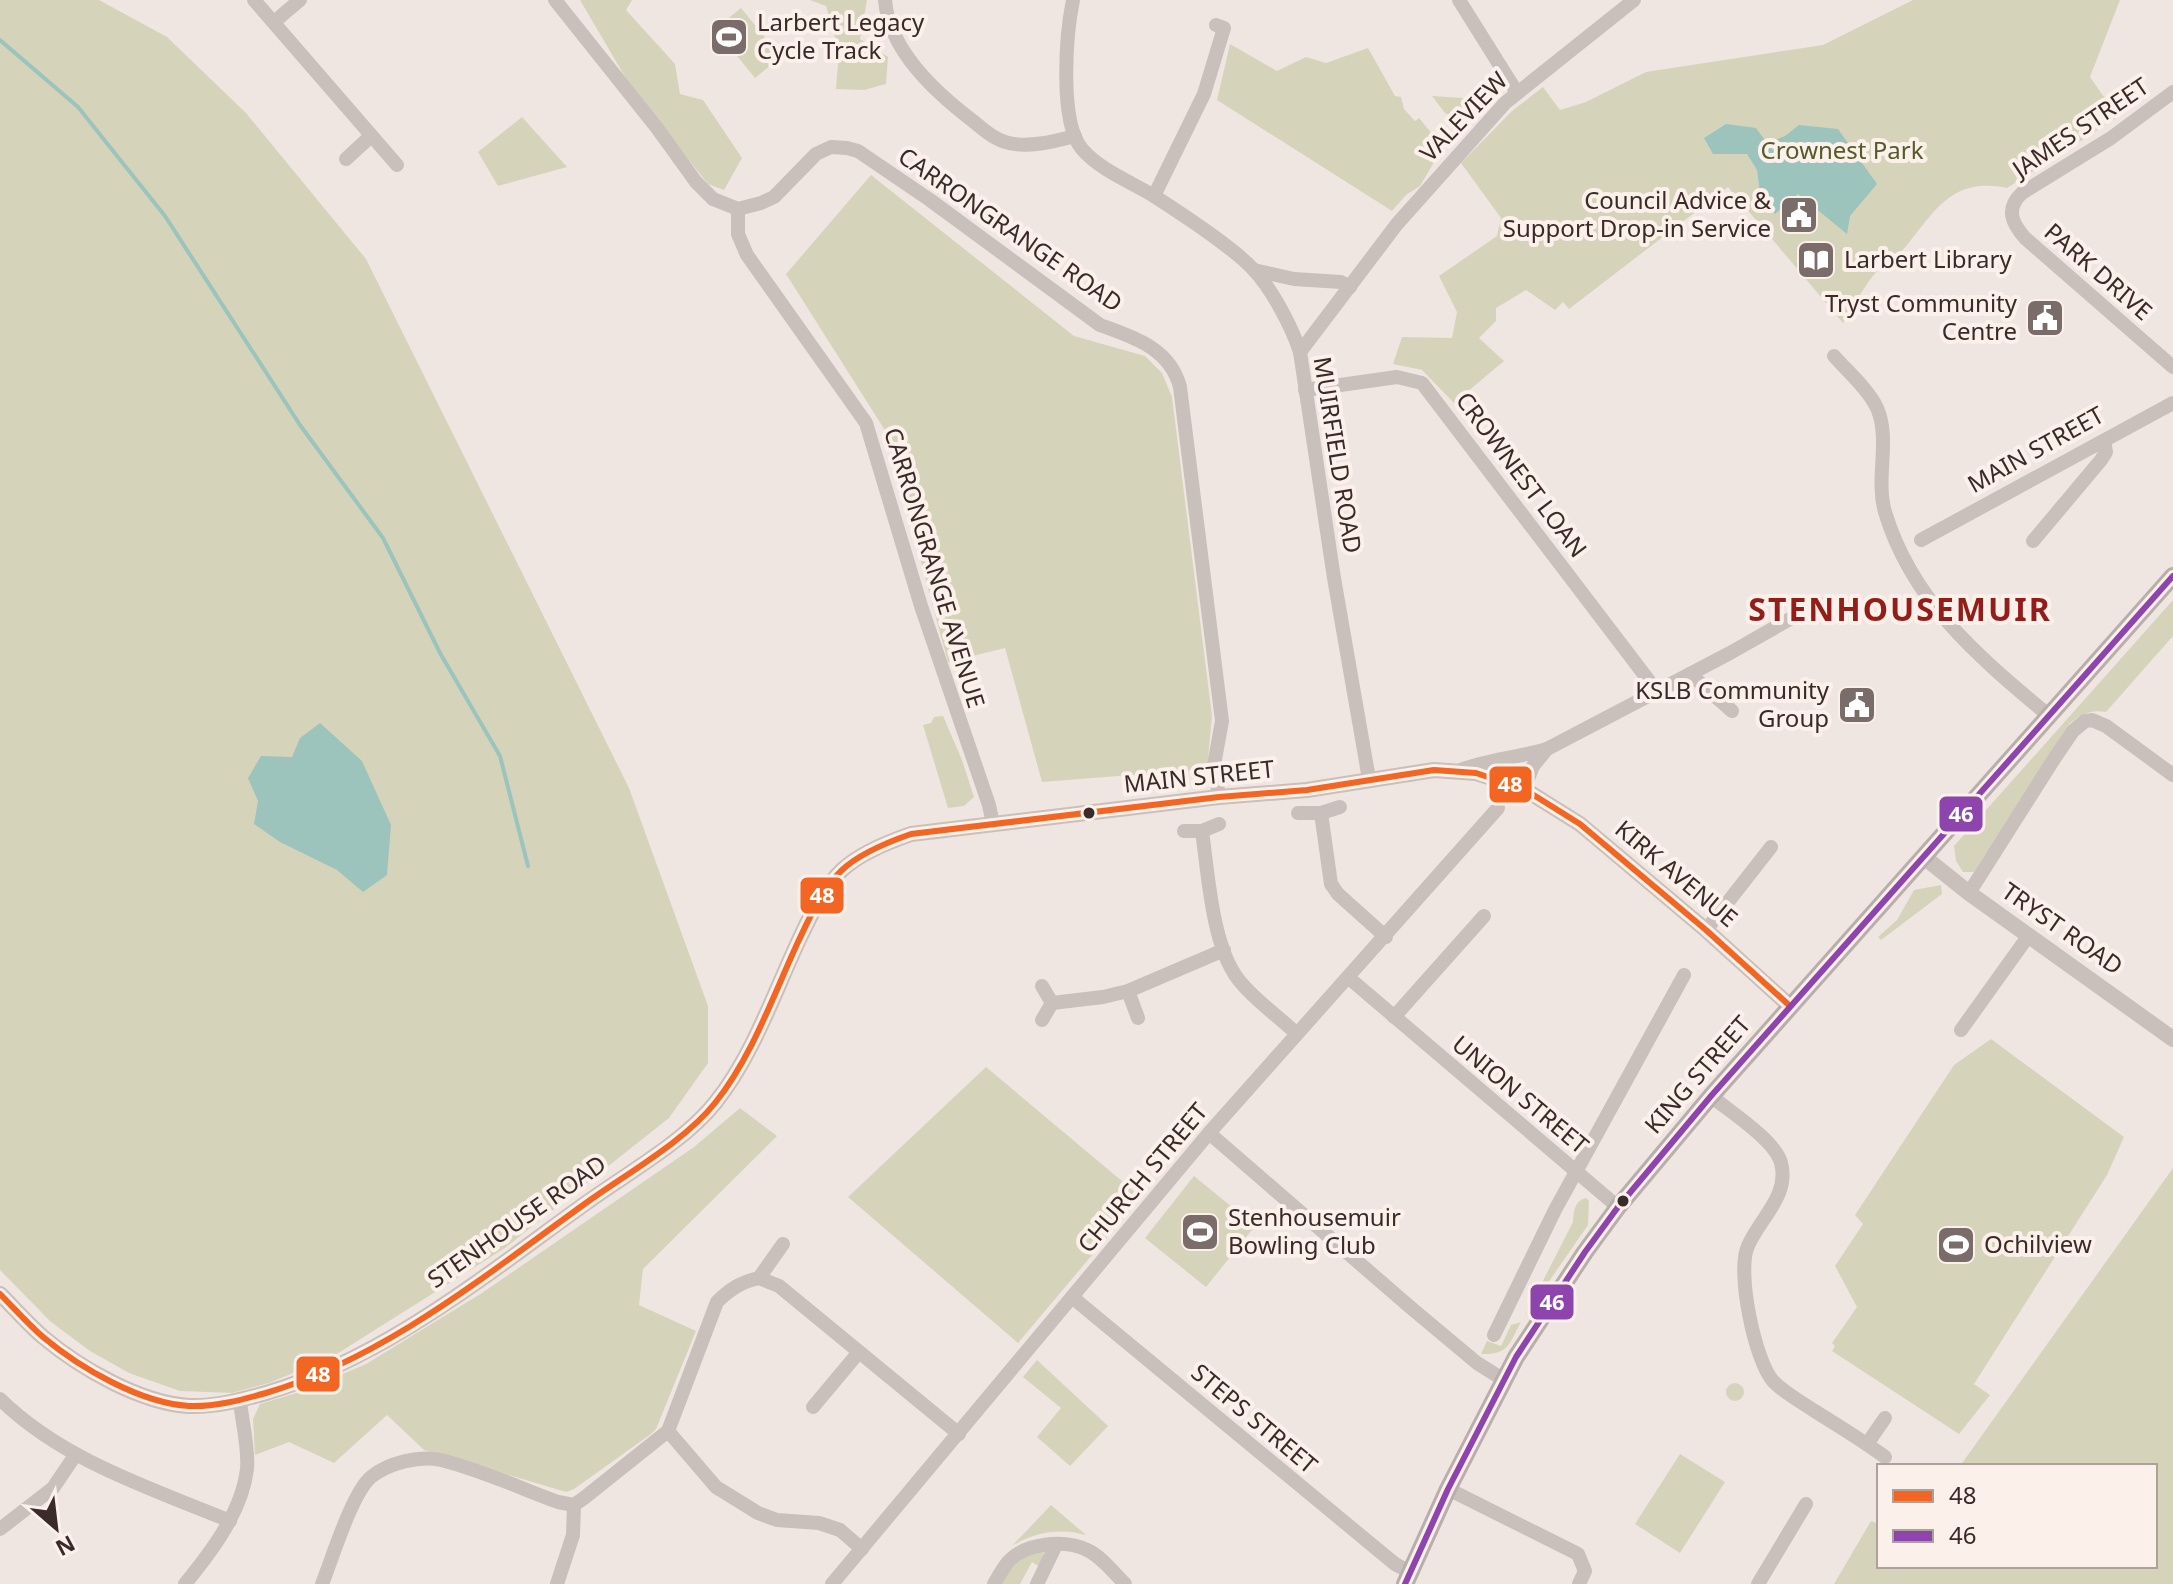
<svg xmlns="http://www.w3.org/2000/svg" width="2173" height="1584" viewBox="0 0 2173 1584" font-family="'Noto Sans',sans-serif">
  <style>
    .green { fill: #d5d4ba }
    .water { fill: #9cc4bc }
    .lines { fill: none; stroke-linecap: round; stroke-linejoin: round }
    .stream { stroke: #9cc4bc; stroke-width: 4 }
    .minor { stroke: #c9bfbb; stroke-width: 14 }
    .tertiary { stroke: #c9bfbb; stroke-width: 16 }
    .secondary { stroke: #b9aeab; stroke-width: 18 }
    .bus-1-casing { stroke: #fcf0ea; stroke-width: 12 }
    .bus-2-casing { stroke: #fcf0ea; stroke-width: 12 }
    .bus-1 { stroke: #f26522; stroke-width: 6 }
    .bus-2 { stroke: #8e44ad; stroke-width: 6 }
    .bus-dot { fill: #3a2a28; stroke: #fcf0ea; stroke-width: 3 }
    .labels { text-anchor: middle; stroke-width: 8; stroke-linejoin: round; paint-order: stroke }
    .poi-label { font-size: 24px; fill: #3a2a28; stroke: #fcf0ea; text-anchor: start }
    .street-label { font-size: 24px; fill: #3a2a28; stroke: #fcf0ea }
    .park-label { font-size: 24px; fill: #535c29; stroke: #fcf0ea }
    .district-label { font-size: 32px; font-weight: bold; letter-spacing: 2px; fill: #931d18; stroke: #fcf0ea }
    .line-badge { stroke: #fcf0ea; stroke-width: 3 }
    .badge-label { font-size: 22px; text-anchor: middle; font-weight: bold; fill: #fff }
  </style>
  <rect width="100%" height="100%" fill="#efe6e2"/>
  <g class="green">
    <path d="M0 0H99L167 37 246 113 366 259 629 788 708 1006V1063L669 1118 505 1248 332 1357 269 1383 232 1393 180 1391 129 1373 90 1351 51 1322 0 1270Z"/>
    <path d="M580 0H632L626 10 675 64 680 94 703 100 742 158 724 190 708 184 631 87Z"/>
    <path d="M810 0H867L860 39 888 57 886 84 864 90 836 89 839 51 826 6Z"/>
    <path d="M1913 0H2120L2090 77 2118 117 2007 188C1950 176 1934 213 1902 251 1896 259 1885 262 1878 270 1864 285 1854 306 1843 323L1728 187 1569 309 1563 302 1555 310 1526 290 1496 308V321L1479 338 1504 361 1454 403 1422 370 1393 364 1402 337 1452 338 1457 312 1439 276 1497 236 1501 218 1461 163 1512 111 1543 87 1560 110 1586 102 1646 72 1823 45Z"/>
    <path d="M741 8 781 57 755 78 715 29Z"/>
    <path d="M1230 44 1277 71 1306 57 1326 63 1368 48 1395 96 1401 97 1404 109 1415 121 1419 118 1443 147 1420 186 1406 195 1392 211 1217 100Z"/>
    <path d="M1432 96 1492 100 1477 116 1463 121 1445 113Z"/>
    <path d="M522 117 567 167 498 186 478 152Z"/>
    <path d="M871 175 1074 336 1145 356 1162 373 1172 397 1212 716 1207 769 1042 782 1005 648 948 662 886 432 786 274Z"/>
    <path d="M2173 600V636L2106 712C2090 709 2081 714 2069 724L1974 872H1963L1956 861 1954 846Z"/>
    <path d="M943 716 962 760 974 797 964 806 948 808 923 725 931 723 934 717Z"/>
    <path d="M1941 885 1942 894 1881 940 1878 937 1897 920 1914 890Z"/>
    <path d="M1991 1039 2124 1137 2107 1175 1974 1384 1990 1395 1959 1434 1832 1351 1835 1346 1832 1343 1857 1307 1835 1266 1863 1224 1855 1215 1954 1065Z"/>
    <path d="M986 1067 1141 1197 1018 1343 848 1197Z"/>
    <path d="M740 1108 777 1136 643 1269 639 1305 696 1331 656 1429 651 1434 574 1489 566 1492 424 1450 387 1415 334 1463 289 1442 255 1455 253 1419 260 1404 303 1391 366 1364 482 1293 694 1147Z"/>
    <path d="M2173 1168V1584H1834L1871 1521 1879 1524V1566H2155V1466H1960Z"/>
    <path d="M1194 1176 1255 1226 1206 1287 1145 1238Z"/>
    <path d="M1586 1198 1589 1201 1588 1225 1525 1316 1573 1222C1574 1212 1574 1201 1586 1198Z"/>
    <path d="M1521 1322C1509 1344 1509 1355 1481 1354L1487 1341 1501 1346 1511 1325Z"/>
    <path d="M1037 1360 1108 1426 1070 1466 1037 1437 1061 1408 1023 1377Z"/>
    <circle cx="1735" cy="1392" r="9"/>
    <path d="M1680 1454 1725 1482 1680 1553 1635 1524Z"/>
    <path d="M1051 1505 1086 1535C1059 1528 1037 1532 1013 1545Z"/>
    <path d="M1044 1552 1040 1567 1032 1562 1020 1584H999C1011 1566 1022 1555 1044 1552Z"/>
  </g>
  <g class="water">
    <path d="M1726 124 1756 128 1767 143 1785 136 1799 125 1838 129 1877 184 1850 216 1847 234 1798 194 1775 214 1760 193 1757 170 1747 154H1713L1704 138Z"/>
    <path d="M320 723 362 761 391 825 387 875 363 892 337 870 280 842 254 824 258 801 248 778 261 756 292 757 300 738Z"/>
  </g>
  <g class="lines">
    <path class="stream" d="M0 40 78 107 165 216 300 425 383 538 440 653 500 756 528 866"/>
    <g class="minor">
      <path d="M254 0 397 165"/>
      <path d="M555 0 657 128 696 182 713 199 738 209 761 203 774 197 816 154 831 147 847 148 858 151 930 200 1100 325C1133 337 1170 348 1180 387L1222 721 1214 765 1219 797"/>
      <path d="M885 0C889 50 935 92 973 121 984 130 995 140 1009 143 1029 148 1055 141 1075 136"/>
      <path d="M1073 0C1066 34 1059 122 1082 149 1100 170 1131 182 1154 196 1182 214 1230 245 1252 268 1271 287 1292 327 1300 352L1334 578 1369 779"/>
      <path d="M1459 0 1516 91"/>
      <path d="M274 22 300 0"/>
      <path d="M2173 92 2111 138 2022 193C2005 209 2012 223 2025 238L2173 367"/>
      <path d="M346 159 371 136"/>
      <path d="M1154 196 1204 94 1224 28 1216 25"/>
      <path d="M738 209V234L747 255 866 423 921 606 989 805 993 824"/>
      <path d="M1254 270 1294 279 1341 282 1350 287"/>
      <path d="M1300 352 1397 224 1505 103 1634 0"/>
      <path d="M1834 356C1848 372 1868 389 1877 408 1891 440 1875 478 1885 512 1912 602 1979 657 2048 715"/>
      <path d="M1305 390 1397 377 1422 383 1656 690"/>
      <path d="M1921 540 2173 403"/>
      <path d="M2033 541 2101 460 2106 452 2104 441"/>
      <path d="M1690 674 1732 711"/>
      <path d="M1458 771C1486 759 1518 758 1547 749"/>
      <path d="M1524 789 1533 766 1547 749 1730 653 1818 603"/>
      <path d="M1340 807 1321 813 1331 884 1338 894 1386 937"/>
      <path d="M1298 813H1321"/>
      <path d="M1219 824 1202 831C1208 873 1212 945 1238 979 1252 998 1279 1017 1297 1034"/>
      <path d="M1184 831H1202"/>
      <path d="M1969 893 2054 759 2073 731 2085 721 2092 720 2106 726 2173 775"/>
      <path d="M1706 930 1771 847"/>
      <path d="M1349 978 1618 1207"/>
      <path d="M1042 986 1052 1003"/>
      <path d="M1128 991 1138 1018"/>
      <path d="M1394 1017 1484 916"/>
      <path d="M1042 1020 1052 1003 1103 997 1128 991 1224 950"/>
      <path d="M1961 1030 2029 935"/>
      <path d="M1711 1096C1729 1111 1775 1140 1781 1163 1790 1196 1759 1219 1748 1246 1736 1271 1755 1361 1773 1381 1784 1393 1800 1401 1813 1410 1837 1425 1862 1440 1885 1457"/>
      <path d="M1209 1133 1410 1307 1477 1363 1504 1380"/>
      <path d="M759 1278 779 1286 959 1434"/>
      <path d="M1072 1297 1395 1564 1410 1572"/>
      <path d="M1494 1335 1555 1210 1684 975"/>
      <path d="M0 1399C62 1460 150 1488 230 1521"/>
      <path d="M813 1407 859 1352"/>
      <path d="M668 1431 716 1487 758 1513 777 1520 819 1523 840 1530 862 1549"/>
      <path d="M1867 1444 1885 1418"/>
      <path d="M1448 1489 1578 1554 1585 1571 1579 1584"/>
      <path d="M0 1529 53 1488 76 1454"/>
      <path d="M185 1584C211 1552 242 1512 247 1469 249 1448 242 1422 240 1401"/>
      <path d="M322 1584C332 1559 352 1493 371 1477 388 1463 420 1455 441 1460 481 1470 520 1488 558 1502L574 1505 584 1498 668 1431 717 1302C730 1289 741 1282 759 1278L783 1244"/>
      <path d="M557 1584 573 1535 574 1505"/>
      <path d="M832 1584 1209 1133 1498 808"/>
      <path d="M994 1584C998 1577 1003 1568 1008 1562 1025 1543 1064 1539 1087 1550 1101 1556 1114 1573 1125 1584"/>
      <path d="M1037 1584 1056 1545"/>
      <path d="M1758 1584 1806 1504"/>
    </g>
    <g class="tertiary">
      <path d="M1924 857 1969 893 2173 1039"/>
      <path d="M0 1294C14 1308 28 1324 43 1337 80 1368 140 1403 189 1406 215 1407 241 1400 266 1393 385 1358 487 1274 586 1203 626 1174 685 1141 715 1103 752 1057 773 996 798 942 810 917 822 889 842 870 860 853 888 842 911 834L1219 797 1307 790 1434 770 1476 773 1524 789 1580 824 1706 930 1790 1006"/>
    </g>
    <path class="secondary" d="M1405 1584 1448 1489 1516 1357 1585 1252 1618 1207 1711 1096 2173 576"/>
    <g class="bus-1-casing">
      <path id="bus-1" d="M0 1294C14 1308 28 1324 43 1337 80 1368 140 1403 189 1406 215 1407 241 1400 266 1393 385 1358 487 1274 586 1203 626 1174 685 1141 715 1103 752 1057 773 996 798 942 810 917 822 889 842 870 860 853 888 842 911 834L1219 797 1307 790 1434 770 1476 773 1524 789 1580 824 1706 930 1790 1006"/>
    </g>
    <g class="bus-2-casing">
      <path id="bus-2" d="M1405 1584 1448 1489 1516 1357 1585 1252 1618 1207 1711 1096 2173 576"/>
    </g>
    <use href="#bus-1" class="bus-1"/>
    <use href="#bus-2" class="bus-2"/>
  </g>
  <defs>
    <g id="stadium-square" transform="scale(2)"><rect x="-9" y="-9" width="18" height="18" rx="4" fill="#796c69" stroke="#fcf0ea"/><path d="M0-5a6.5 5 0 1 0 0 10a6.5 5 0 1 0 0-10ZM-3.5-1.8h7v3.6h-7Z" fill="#fff"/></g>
    <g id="civic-square" transform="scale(2)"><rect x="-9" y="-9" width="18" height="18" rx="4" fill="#796c69" stroke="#fcf0ea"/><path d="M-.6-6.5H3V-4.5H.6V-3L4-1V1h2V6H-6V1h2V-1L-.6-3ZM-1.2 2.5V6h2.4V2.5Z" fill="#fff"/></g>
    <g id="library-square" transform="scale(2)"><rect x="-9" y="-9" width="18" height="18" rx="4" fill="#796c69" stroke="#fcf0ea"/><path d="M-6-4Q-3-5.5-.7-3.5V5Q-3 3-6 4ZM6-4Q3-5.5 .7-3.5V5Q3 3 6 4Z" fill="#fff"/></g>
  </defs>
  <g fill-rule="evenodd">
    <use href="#stadium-square" x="729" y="37"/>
    <use href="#civic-square" x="1799" y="215"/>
    <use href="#library-square" x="1816" y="260"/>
    <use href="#civic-square" x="2045" y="318"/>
    <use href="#civic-square" x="1857" y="705"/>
    <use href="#stadium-square" x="1200" y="1232"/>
    <use href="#stadium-square" x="1956" y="1245"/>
  </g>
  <g class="bus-dot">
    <circle cx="1089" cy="813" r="7"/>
    <circle cx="1623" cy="1201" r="7"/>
  </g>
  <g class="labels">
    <g class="poi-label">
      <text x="757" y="31">Larbert Legacy<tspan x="757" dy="28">Cycle Track</tspan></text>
      <text x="1771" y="209" text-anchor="end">Council Advice &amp;<tspan x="1771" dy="28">Support Drop-in Service</tspan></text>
      <text x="1844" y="268">Larbert Library</text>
      <text x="2017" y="312" text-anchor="end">Tryst Community<tspan x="2017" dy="28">Centre</tspan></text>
      <text x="1829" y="699" text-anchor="end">KSLB Community<tspan x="1829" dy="28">Group</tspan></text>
      <text x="1228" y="1226">Stenhousemuir<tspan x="1228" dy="28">Bowling Club</tspan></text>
      <text x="1984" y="1253">Ochilview</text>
    </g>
    <g class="street-label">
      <text transform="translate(1464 117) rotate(-46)" y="8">VALEVIEW</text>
      <text transform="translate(2081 128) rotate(-34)" y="8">JAMES STREET</text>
      <text transform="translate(1010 230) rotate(35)" y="8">CARRONGRANGE ROAD</text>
      <text transform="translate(2098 272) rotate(41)" y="8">PARK DRIVE</text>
      <text transform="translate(2036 450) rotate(-29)" y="8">MAIN STREET</text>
      <text transform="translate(1337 455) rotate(81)" y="8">MUIRFIELD ROAD</text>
      <text transform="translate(1521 475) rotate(53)" y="8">CROWNEST LOAN</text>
      <text transform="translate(934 568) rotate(73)" y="8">CARRONGRANGE AVENUE</text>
      <text transform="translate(1199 777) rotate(-6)" y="8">MAIN STREET</text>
      <text transform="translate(1676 874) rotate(40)" y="8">KIRK AVENUE</text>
      <text transform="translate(2062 929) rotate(35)" y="8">TRYST ROAD</text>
      <text transform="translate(1698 1075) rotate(-49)" y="8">KING STREET</text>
      <text transform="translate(1520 1095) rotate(40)" y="8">UNION STREET</text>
      <text transform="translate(1143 1178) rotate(-50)" y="8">CHURCH STREET</text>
      <text transform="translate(517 1222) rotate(-35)" y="8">STENHOUSE ROAD</text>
      <text transform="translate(1254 1419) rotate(40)" y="8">STEPS STREET</text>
    </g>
    <g class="park-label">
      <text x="1842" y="159">Crownest Park</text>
    </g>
    <g class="district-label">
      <text x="1900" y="621">STENHOUSEMUIR</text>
    </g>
  </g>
  <g class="line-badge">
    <rect x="1488" y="765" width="45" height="39" rx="8" fill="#f26522"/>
    <rect x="1938" y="795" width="46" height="38" rx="8" fill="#8e44ad"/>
    <rect x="799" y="876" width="46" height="39" rx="8" fill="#f26522"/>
    <rect x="1529" y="1283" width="46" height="38" rx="8" fill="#8e44ad"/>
    <rect x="295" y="1355" width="46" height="38" rx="8" fill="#f26522"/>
  </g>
  <g class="badge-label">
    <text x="1510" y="792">48</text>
    <text x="1961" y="822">46</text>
    <text x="822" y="903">48</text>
    <text x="1552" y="1310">46</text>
    <text x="318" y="1382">48</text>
  </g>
  <rect x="1877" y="1464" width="280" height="104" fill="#fcf0ea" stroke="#aea19c" stroke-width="2"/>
  <rect x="1893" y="1490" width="40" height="12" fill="#f26522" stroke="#aea19c" stroke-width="2"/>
  <text x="1949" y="1504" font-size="24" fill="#3a2a28">48</text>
  <rect x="1893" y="1530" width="40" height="12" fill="#8e44ad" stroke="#aea19c" stroke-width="2"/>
  <text x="1949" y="1544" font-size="24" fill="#3a2a28">46</text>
  <g transform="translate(56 1528) rotate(152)" stroke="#fcf0ea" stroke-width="6" paint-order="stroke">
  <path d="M0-6L14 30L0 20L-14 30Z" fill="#3a2a28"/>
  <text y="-12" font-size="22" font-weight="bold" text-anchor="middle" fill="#3a2a28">N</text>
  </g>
</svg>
